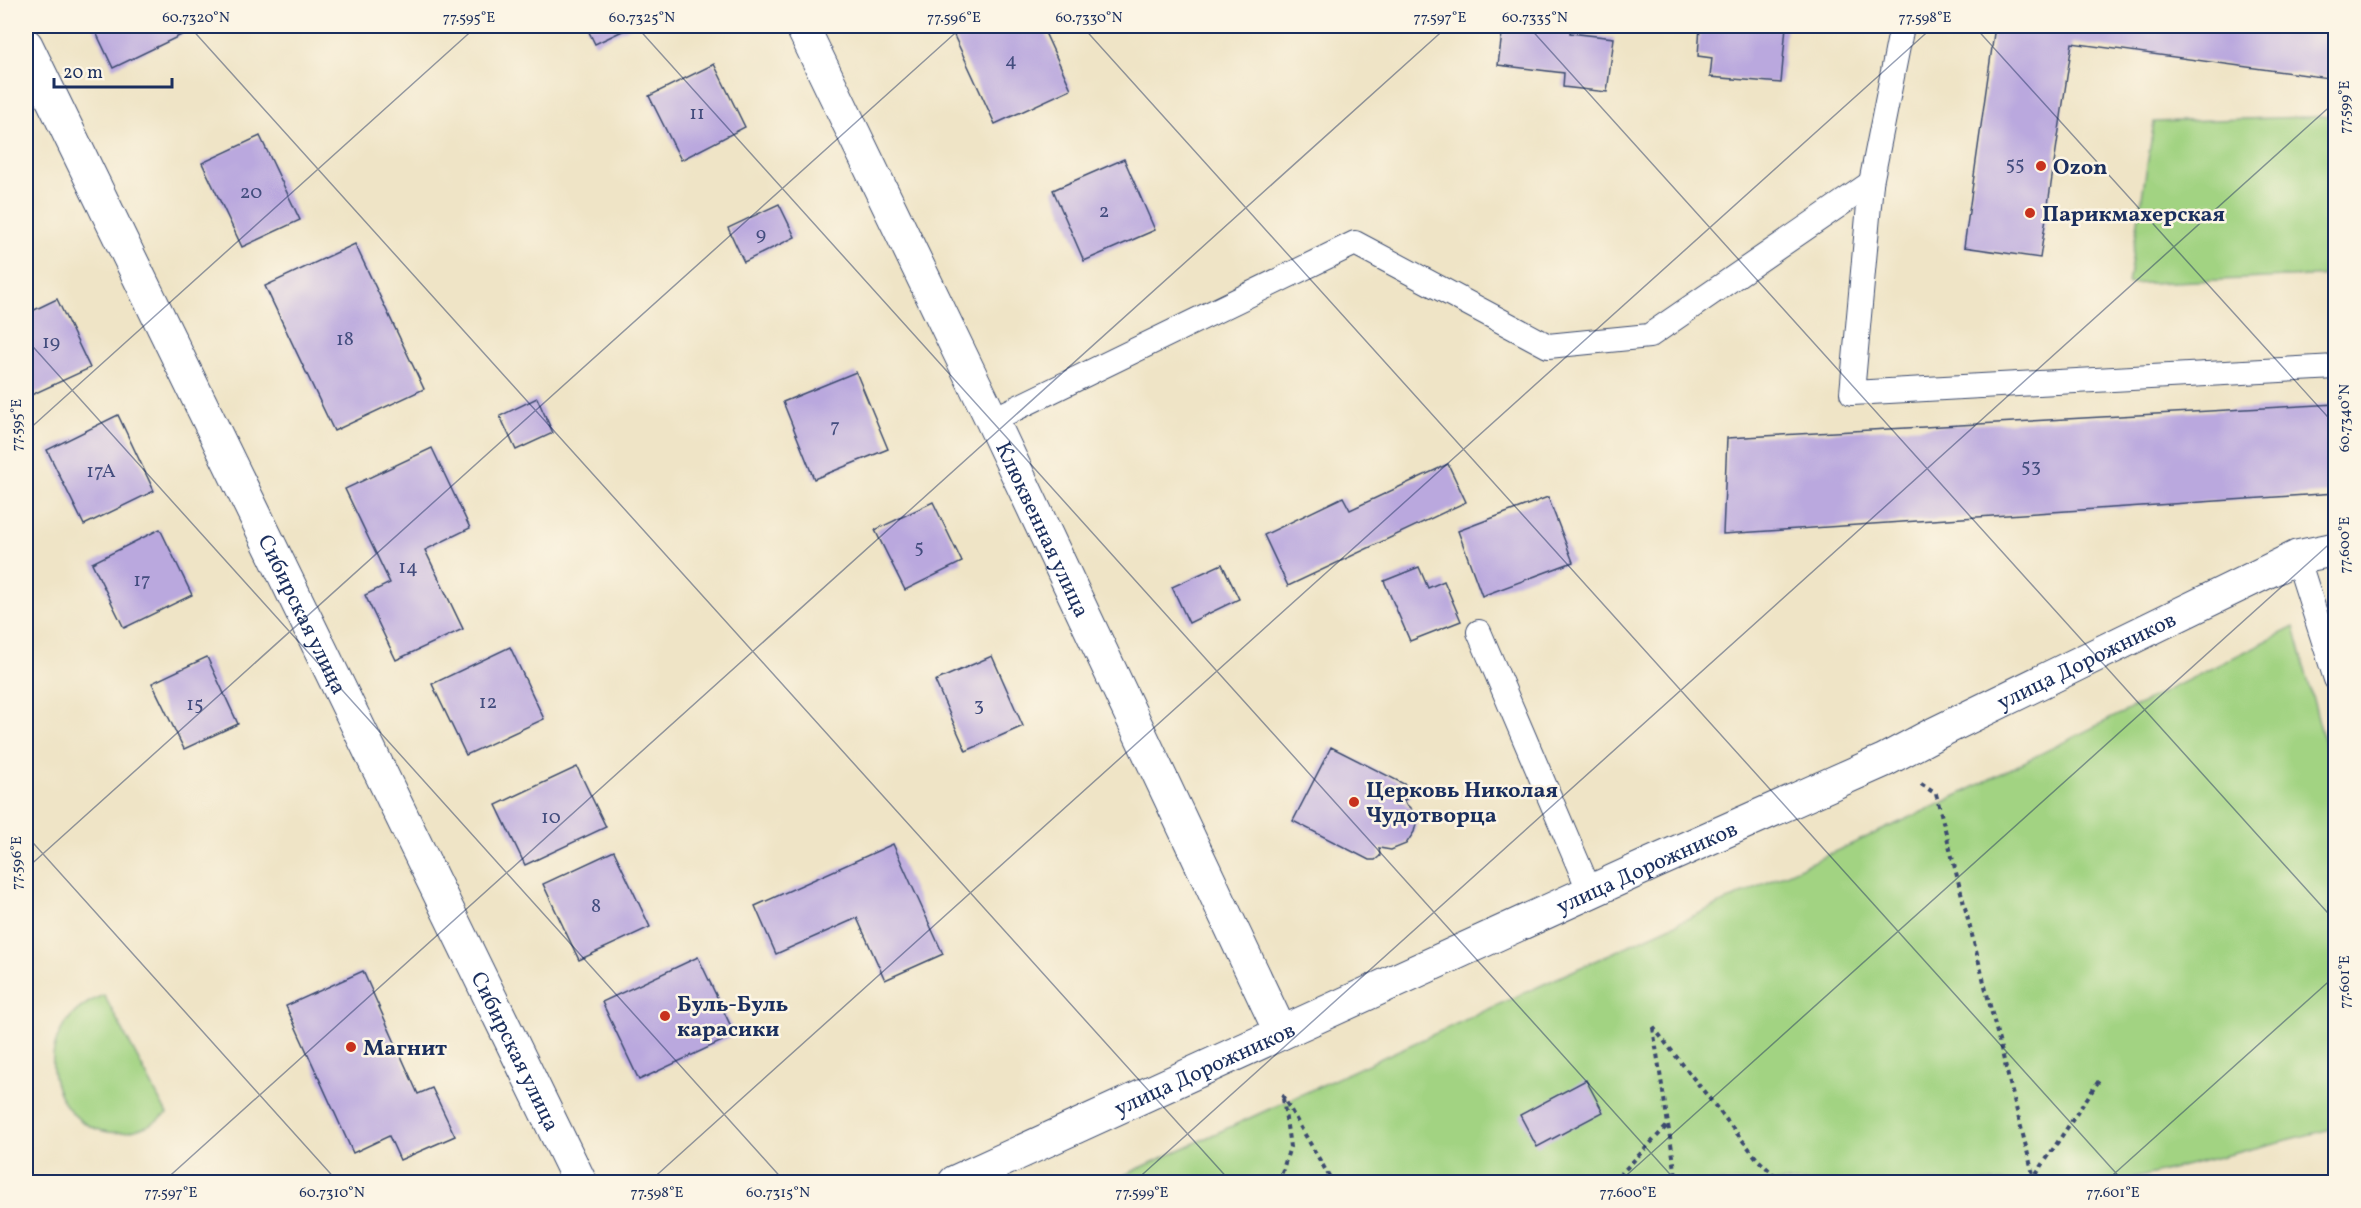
<svg xmlns="http://www.w3.org/2000/svg" width="2361" height="1208" viewBox="0 0 2361 1208" font-family="Vollkorn,serif">
  <style>
    .green { fill: #a2d382; stroke: #5e8170; stroke-width: 1.5 }
    .building { fill: #baa8de }
    .lines { fill: none; stroke-linecap: round; stroke-linejoin: round }
    .service-casing { stroke: #3b4a6e; stroke-width: 26 }
    .minor-casing { stroke: #3b4a6e; stroke-width: 35 }
    .path { stroke: #3b4a6e; stroke-width: 4; stroke-dasharray: 4.5 4.5; stroke-linecap: butt }
    .service { stroke: #fff; stroke-width: 24 }
    .minor { stroke: #fff; stroke-width: 33 }
    .ticks { fill: none; stroke: #1b2f5e; stroke-width: 1.5; stroke-opacity: 0.45 }
    .poi-dot { fill: #c8321e; stroke: #fcf5e5; stroke-width: 2 }
    .labels { text-anchor: middle; stroke-width: 5; stroke-linejoin: round; paint-order: stroke }
    .number-label { font-size: 20px; fill: #434d7e }
    .poi-label { font-size: 22px; font-weight: bold; fill: #1b2f5e; stroke: #fcf5e5; text-anchor: start }
    .street-label { font-size: 22px; fill: #1b2f5e; stroke: #fcf5e5 }
    .neatline { fill: none; stroke: #1b2f5e; stroke-width: 2 }
    .ticks-label { font-size: 15px; text-anchor: middle; fill: #1b2f5e }
  </style>
  <rect width="100%" height="100%" fill="#fcf5e5"/>
  <filter id="ink" filterUnits="userSpaceOnUse"><feTurbulence type="fractalNoise" baseFrequency=".0167" numOctaves="2"/><feDisplacementMap in="SourceGraphic" scale="12" xChannelSelector="R" yChannelSelector="G"/><feConvolveMatrix kernelMatrix="1 2 1 2 8 2 1 2 1" color-interpolation-filters="sRGB"/></filter>
  <filter id="wash" filterUnits="userSpaceOnUse"><feTurbulence type="fractalNoise" baseFrequency=".008" numOctaves="4" result="noise"/><feDisplacementMap in="SourceGraphic" scale="24" xChannelSelector="R" yChannelSelector="G"/><feGaussianBlur stdDeviation="1.35" result="paint"/><feColorMatrix in="noise" values="0 0 0 0 0 0 0 0 0 0 0 0 0 0 0 0 0 1.4 0 .05"/><feComposite in="paint" operator="in"/></filter>
  <g filter="url(#wash)">
    <rect width="100%" height="100%" fill="#efe4c6"/>
    <g class="green">
      <path d="M2335 116V275L2128 284 2154 122Z"/>
      <path d="M2294 627 2335 783V1128L2120 1182H1109L1946 801Z"/>
      <path d="M104 995 167 1114C71 1184 0 1036 104 995Z"/>
    </g>
    <g id="blocks">
      <g class="building">
        <path d="M93 26H197L198 27 113 68Z"/>
        <path d="M586 26H633L595 44Z"/>
        <path d="M960 26H1042L1071 89 995 124 951 29Z"/>
        <path d="M1503 26H1571L1570 33 1614 38 1607 92 1563 87 1564 73 1498 65Z"/>
        <path d="M1700 26H1786L1781 83 1710 77 1712 58 1698 56Z"/>
        <path d="M1995 26H2336V79L2072 43 2040 258 1964 247Z"/>
        <path d="M714 64 745 127 681 160 649 96Z"/>
        <path d="M260 136 300 220 242 247 202 163Z"/>
        <path d="M1124 159 1155 230 1084 261 1053 190Z"/>
        <path d="M779 204 795 237 744 262 728 228Z"/>
        <path d="M355 244 424 389 334 431 265 286Z"/>
        <path d="M57 299 90 368 27 397 26 393V314Z"/>
        <path d="M856 372 888 449 814 479 783 402Z"/>
        <path d="M537 398 553 433 516 450 500 416Z"/>
        <path d="M2336 404V493L1723 534 1727 438Z"/>
        <path d="M118 415 154 491 84 525 47 450Z"/>
        <path d="M432 448 470 528 425 550 463 629 396 660 365 595 390 583 345 489Z"/>
        <path d="M1448 464 1466 502 1288 586 1264 535 1343 497 1350 510Z"/>
        <path d="M1548 497 1573 562 1482 596 1458 531Z"/>
        <path d="M933 502 962 562 905 590 875 530Z"/>
        <path d="M160 529 192 595 124 628 92 563Z"/>
        <path d="M1222 564 1239 599 1189 623 1172 587Z"/>
        <path d="M1419 567 1428 588 1444 581 1461 621 1410 641 1384 581Z"/>
        <path d="M510 647 544 719 466 755 432 684Z"/>
        <path d="M992 656 1023 726 966 751 935 681Z"/>
        <path d="M207 657 238 724 184 749 152 683Z"/>
        <path d="M1331 747 1408 786 1411 791V796L1403 801 1412 810 1416 824 1414 832 1406 844 1391 850 1379 848 1380 856 1375 860H1369L1293 821Z"/>
        <path d="M577 767 606 827 525 865 496 805Z"/>
        <path d="M893 844 943 954 885 980 857 918 776 954 755 906Z"/>
        <path d="M614 851 650 927 579 960 543 884Z"/>
        <path d="M698 957 735 1035 639 1080 602 1002Z"/>
        <path d="M363 971 418 1094 432 1088 455 1136 400 1160 389 1136 353 1153 286 1006Z"/>
        <path d="M1586 1080 1603 1112 1537 1147 1520 1115Z"/>
      </g>
    </g>
  </g>
  <g filter="url(#ink)">
    <use href="#blocks" fill-opacity="0" stroke="#3b4a6e" stroke-width="1.5"/>
    <g class="lines">
      <g class="service-casing">
        <g id="service">
          <path d="M1902 26 1871 183 1852 393 2336 367"/>
          <path d="M992 420 1355 243 1548 346 1649 336 1871 183"/>
          <path d="M2297 557 2336 679"/>
          <path d="M1479 632 1590 892"/>
        </g>
      </g>
      <g class="minor-casing">
        <g id="minor">
          <path id="s1" d="M802 26 992 420 1281 1033"/>
          <path id="s2" d="M26 45 580 1182"/>
          <path id="s3" d="M955 1182 1653 863 1885 760 1934 734 2297 557 2336 549"/>
        </g>
      </g>
      <g class="path">
        <path d="M1921 784 1936 794 2035 1182"/>
        <path d="M1653 1027 1758 1160 1782 1182"/>
        <path d="M1653 1028 1677 1182"/>
        <path d="M1282 1095 1332 1181 1335 1182"/>
        <path d="M1279 1182 1290 1147 1283 1098"/>
        <path d="M1613 1182 1668 1125"/>
        <path d="M2031 1182 2100 1079"/>
      </g>
      <use href="#service" class="service"/>
      <use href="#minor" class="minor"/>
    </g>
  </g>
  <path class="ticks" d="M189 26 1231 1182M636 26 1677 1182M1082 26 2124 1182M1528 26 2336 922M1974 26 2336 426M26 339 785 1182M26 432 477 26M26 835 338 1182M26 869 963 26M163 1182 1448 26M649 1182 1934 26M1134 1182 2336 101M1619 1182 2336 538M2105 1182 2336 975"/>
  <g class="poi-dot">
    <circle cx="2041" cy="166" r="6"/>
    <circle cx="2030" cy="213" r="6"/>
    <circle cx="1354" cy="802" r="6"/>
    <circle cx="665" cy="1016" r="6"/>
    <circle cx="351" cy="1047" r="6"/>
  </g>
  <g class="labels">
    <g class="number-label">
      <text x="1011" y="66">4</text>
      <text x="697" y="119">11</text>
      <text x="2015" y="170">55</text>
      <text x="251" y="198">20</text>
      <text x="1104" y="217">2</text>
      <text x="761" y="240">9</text>
      <text x="345" y="345">18</text>
      <text x="51" y="348">19</text>
      <text x="835" y="432">7</text>
      <text x="2031" y="472">53</text>
      <text x="101" y="477">17А</text>
      <text x="919" y="553">5</text>
      <text x="408" y="573">14</text>
      <text x="142" y="586">17</text>
      <text x="488" y="708">12</text>
      <text x="195" y="710">15</text>
      <text x="979" y="711">3</text>
      <text x="551" y="823">10</text>
      <text x="596" y="912">8</text>
    </g>
    <g class="poi-label">
      <text x="2053" y="174">Ozon</text>
      <text x="2042" y="221">Парикмахерская</text>
      <text x="1366" y="797">Церковь Николая<tspan x="1366" dy="25">Чудотворца</tspan></text>
      <text x="677" y="1011">Буль-Буль<tspan x="677" dy="25">карасики</tspan></text>
      <text x="363" y="1055">Магнит</text>
    </g>
    <g class="street-label">
      <text dy="8" stroke="none"><textPath href="#s1" startOffset="558">Клюквенная улица</textPath></text>
      <text dy="8" stroke="none"><textPath href="#s2" startOffset="633">Сибирская улица</textPath></text>
      <text dy="8" stroke="none"><textPath href="#s3" startOffset="1246">улица Дорожников</textPath></text>
      <text dy="8" stroke="none"><textPath href="#s3" startOffset="760">улица Дорожников</textPath></text>
      <text dy="8" stroke="none"><textPath href="#s2" startOffset="1119">Сибирская улица</textPath></text>
      <text dy="8" stroke="none"><textPath href="#s3" startOffset="274">улица Дорожников</textPath></text>
    </g>
  </g>
  <rect width="2361" height="1208" fill="none" stroke="#fcf5e5" stroke-width="66"/>
  <path d="M54 78v9h118v-9" fill="none" stroke="#1b2f5e" stroke-width="3"/>
  <text x="63" y="78" font-size="18" fill="#1b2f5e" stroke="#fcf5e5" stroke-width="4.5" paint-order="stroke">20 m</text>
  <rect x="33" y="33" width="2295" height="1142" class="neatline"/>
  <g class="ticks-label">
    <text x="196" y="22">60.7320°N</text>
    <text x="469" y="22">77.595°E</text>
    <text x="642" y="22">60.7325°N</text>
    <text x="954" y="22">77.596°E</text>
    <text x="1089" y="22">60.7330°N</text>
    <text x="1440" y="22">77.597°E</text>
    <text x="1535" y="22">60.7335°N</text>
    <text x="1925" y="22">77.598°E</text>
    <text transform="translate(2344 107) rotate(-90)" y="5">77.599°E</text>
    <text transform="translate(2344 418) rotate(-90)" y="5">60.7340°N</text>
    <text transform="translate(16 425) rotate(-90)" y="5">77.595°E</text>
    <text transform="translate(2344 545) rotate(-90)" y="5">77.600°E</text>
    <text transform="translate(16 863) rotate(-90)" y="5">77.596°E</text>
    <text transform="translate(2344 982) rotate(-90)" y="5">77.601°E</text>
    <text x="171" y="1197">77.597°E</text>
    <text x="332" y="1197">60.7310°N</text>
    <text x="657" y="1197">77.598°E</text>
    <text x="778" y="1197">60.7315°N</text>
    <text x="1142" y="1197">77.599°E</text>
    <text x="1628" y="1197">77.600°E</text>
    <text x="2113" y="1197">77.601°E</text>
  </g>
</svg>
